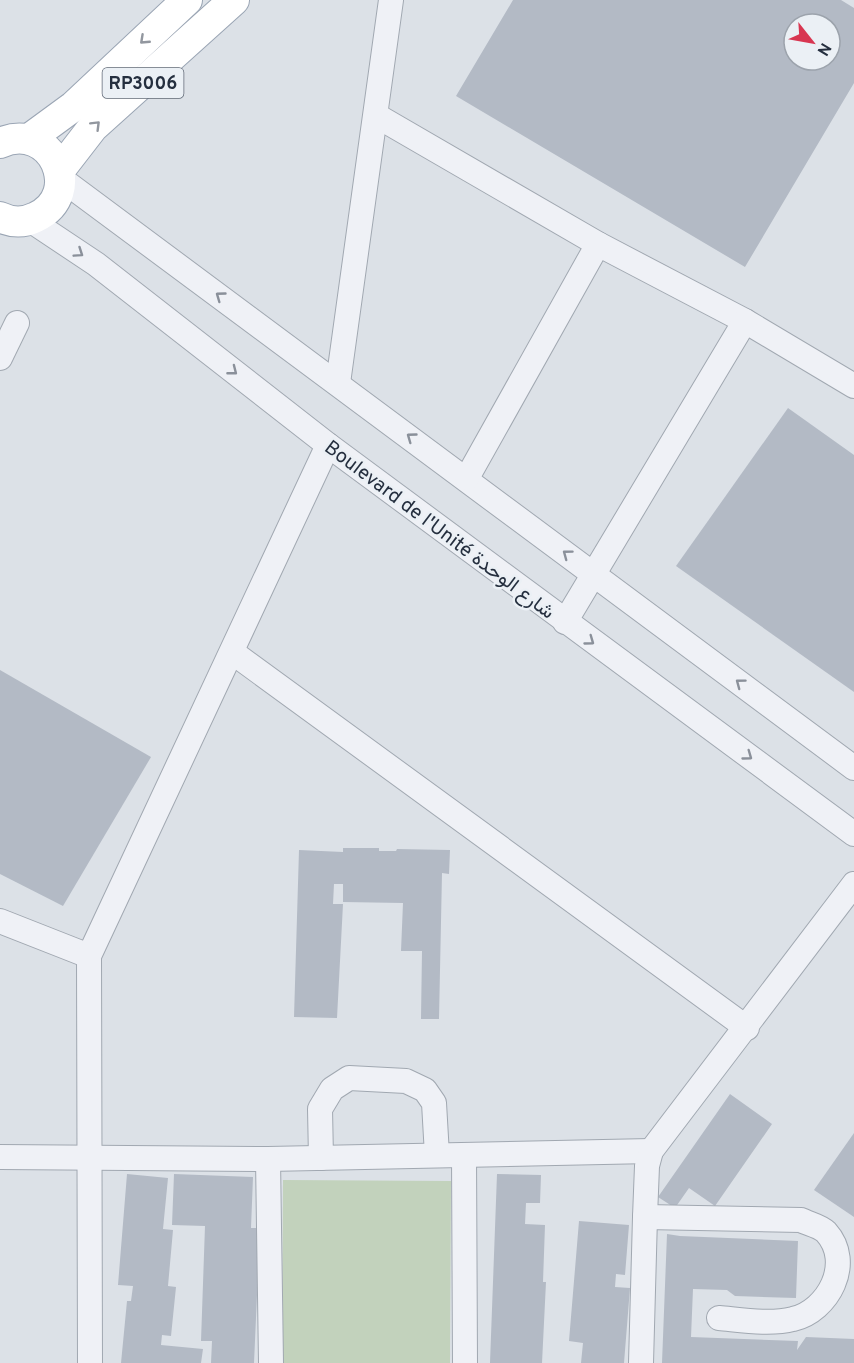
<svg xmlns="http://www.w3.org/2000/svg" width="854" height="1363" viewBox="0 0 854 1363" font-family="Overpass,Vazirmatn,sans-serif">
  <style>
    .green { fill: #c2d2bc }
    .building { fill: #b3bac5; fill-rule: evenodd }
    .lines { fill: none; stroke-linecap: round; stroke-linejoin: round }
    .minor-casing { stroke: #a1a8b1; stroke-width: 26 }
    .major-casing { stroke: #9aa5b4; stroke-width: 32 }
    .minor { stroke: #eff1f6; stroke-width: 24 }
    .major { stroke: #fff; stroke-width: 30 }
    .oneway { stroke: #92979f }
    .oneway2 { stroke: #8a909a }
    .labels { text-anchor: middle; stroke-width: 5; stroke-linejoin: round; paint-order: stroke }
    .shield { fill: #ebf0f5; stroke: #606976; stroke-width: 1.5 }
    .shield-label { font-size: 18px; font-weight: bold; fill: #252f3f }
    .street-label { font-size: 20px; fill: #252f3f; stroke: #ebf0f5 }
  </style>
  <rect width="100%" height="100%" fill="#dce1e7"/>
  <path class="green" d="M283 1180 451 1181 450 1363H282Z"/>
  <g class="building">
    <path d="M513 0H841L854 8V83L745 267 456 96ZM794 24H830V60H794Z"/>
    <path d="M788 408 854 455V692L676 566Z"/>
    <path d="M0 670 151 757 63 906 0 874Z"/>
    <path d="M343 848H379V851H396L397 849 450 850 449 874 442 873 439 1019H421L422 951H401L403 903 343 902V884H334L333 904H343L337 1018 294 1017 299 850 343 852Z"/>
    <path d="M730 1094 772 1124 715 1206 689 1188 675 1208 658 1197Z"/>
    <path d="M854 1133V1217L814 1190Z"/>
    <path d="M127 1174 168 1178 163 1229 173 1230 168 1286 176 1287 171 1336 162 1335 161 1345 203 1349 201 1363H121L127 1301H131L133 1286 118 1285Z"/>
    <path d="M174 1174 253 1177 251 1228H260L254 1363H211L212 1341H201L205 1226 172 1225Z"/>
    <path d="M497 1174 541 1175 540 1203H526L525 1224 545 1225 543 1282H546L542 1363H490Z"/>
    <path d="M579 1221 629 1225 625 1275 616 1274 615 1287 630 1288 624 1363H581L583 1343 569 1341Z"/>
    <path d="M667 1234 680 1236 798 1241 796 1298 735 1296 727 1290 693 1289 691 1337 798 1341 797 1350 806 1337 854 1339V1363H662Z"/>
  </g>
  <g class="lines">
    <g class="minor-casing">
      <g id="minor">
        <path d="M377 116 598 244 745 321 854 386"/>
        <path d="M60 178 854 768"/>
        <path d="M30 220 96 264 328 445 854 834"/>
        <path d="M0 358 17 323"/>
        <path d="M338 383 391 0"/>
        <path d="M467 478 598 244"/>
        <path d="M565 622 745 321"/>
        <path d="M232 652 747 1028"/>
        <path d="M0 921 89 956"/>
        <path d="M464 1155 465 1363"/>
        <path d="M0 1157 268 1159 651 1151"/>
        <path d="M321 1158 320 1109 332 1089 349 1078 406 1081 425 1090 434 1103 437 1155"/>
        <path d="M268 1159 271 1363"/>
        <path d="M645 1217 801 1220C809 1224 820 1226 826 1232 854 1263 828 1311 793 1319 770 1325 741 1320 719 1318"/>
        <path d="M90 1363 89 956 328 445"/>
        <path d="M641 1363 645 1217 647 1166 651 1151 854 884"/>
      </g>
    </g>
    <g class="major-casing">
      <g id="major">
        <path d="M29 139 74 106 187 0"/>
        <path d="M0 143C52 120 85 194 36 217 24 223 12 223 0 217"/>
        <path d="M59 171 93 127 234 0"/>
      </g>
    </g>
    <use href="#minor" class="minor"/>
    <use href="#major" class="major"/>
  </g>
  <defs><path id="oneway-chevron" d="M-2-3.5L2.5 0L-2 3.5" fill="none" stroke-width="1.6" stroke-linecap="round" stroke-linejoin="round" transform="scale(1.5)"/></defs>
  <g class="oneway">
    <use href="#oneway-chevron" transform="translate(144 40) rotate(137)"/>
    <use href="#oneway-chevron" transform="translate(96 125) rotate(-45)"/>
  </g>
  <g class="oneway2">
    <use href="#oneway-chevron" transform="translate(79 253) rotate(34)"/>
    <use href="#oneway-chevron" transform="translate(220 296) rotate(-144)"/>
    <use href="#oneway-chevron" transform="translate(233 371) rotate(38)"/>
    <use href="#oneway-chevron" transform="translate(411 437) rotate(-144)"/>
    <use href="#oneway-chevron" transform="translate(567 554) rotate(-143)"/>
    <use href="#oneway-chevron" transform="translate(590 641) rotate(36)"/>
    <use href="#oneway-chevron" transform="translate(740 683) rotate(-143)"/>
    <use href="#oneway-chevron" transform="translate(748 756) rotate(36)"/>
  </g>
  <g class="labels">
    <rect class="shield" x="102.5" y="68" width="81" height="30" rx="4.5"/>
    <g class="shield-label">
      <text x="143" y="89">RP3006</text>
    </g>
    <g class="street-label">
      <text transform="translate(440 529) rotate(37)" y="7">Boulevard de l'Unité شارع الوحدة</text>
    </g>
  </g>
  <g transform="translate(812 42) rotate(121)"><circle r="28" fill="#ebf0f5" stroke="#9ca3ac" stroke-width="1.5"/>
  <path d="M0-4.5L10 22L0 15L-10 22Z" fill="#d83651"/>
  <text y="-9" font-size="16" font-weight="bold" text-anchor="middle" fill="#252f3f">N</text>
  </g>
</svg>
